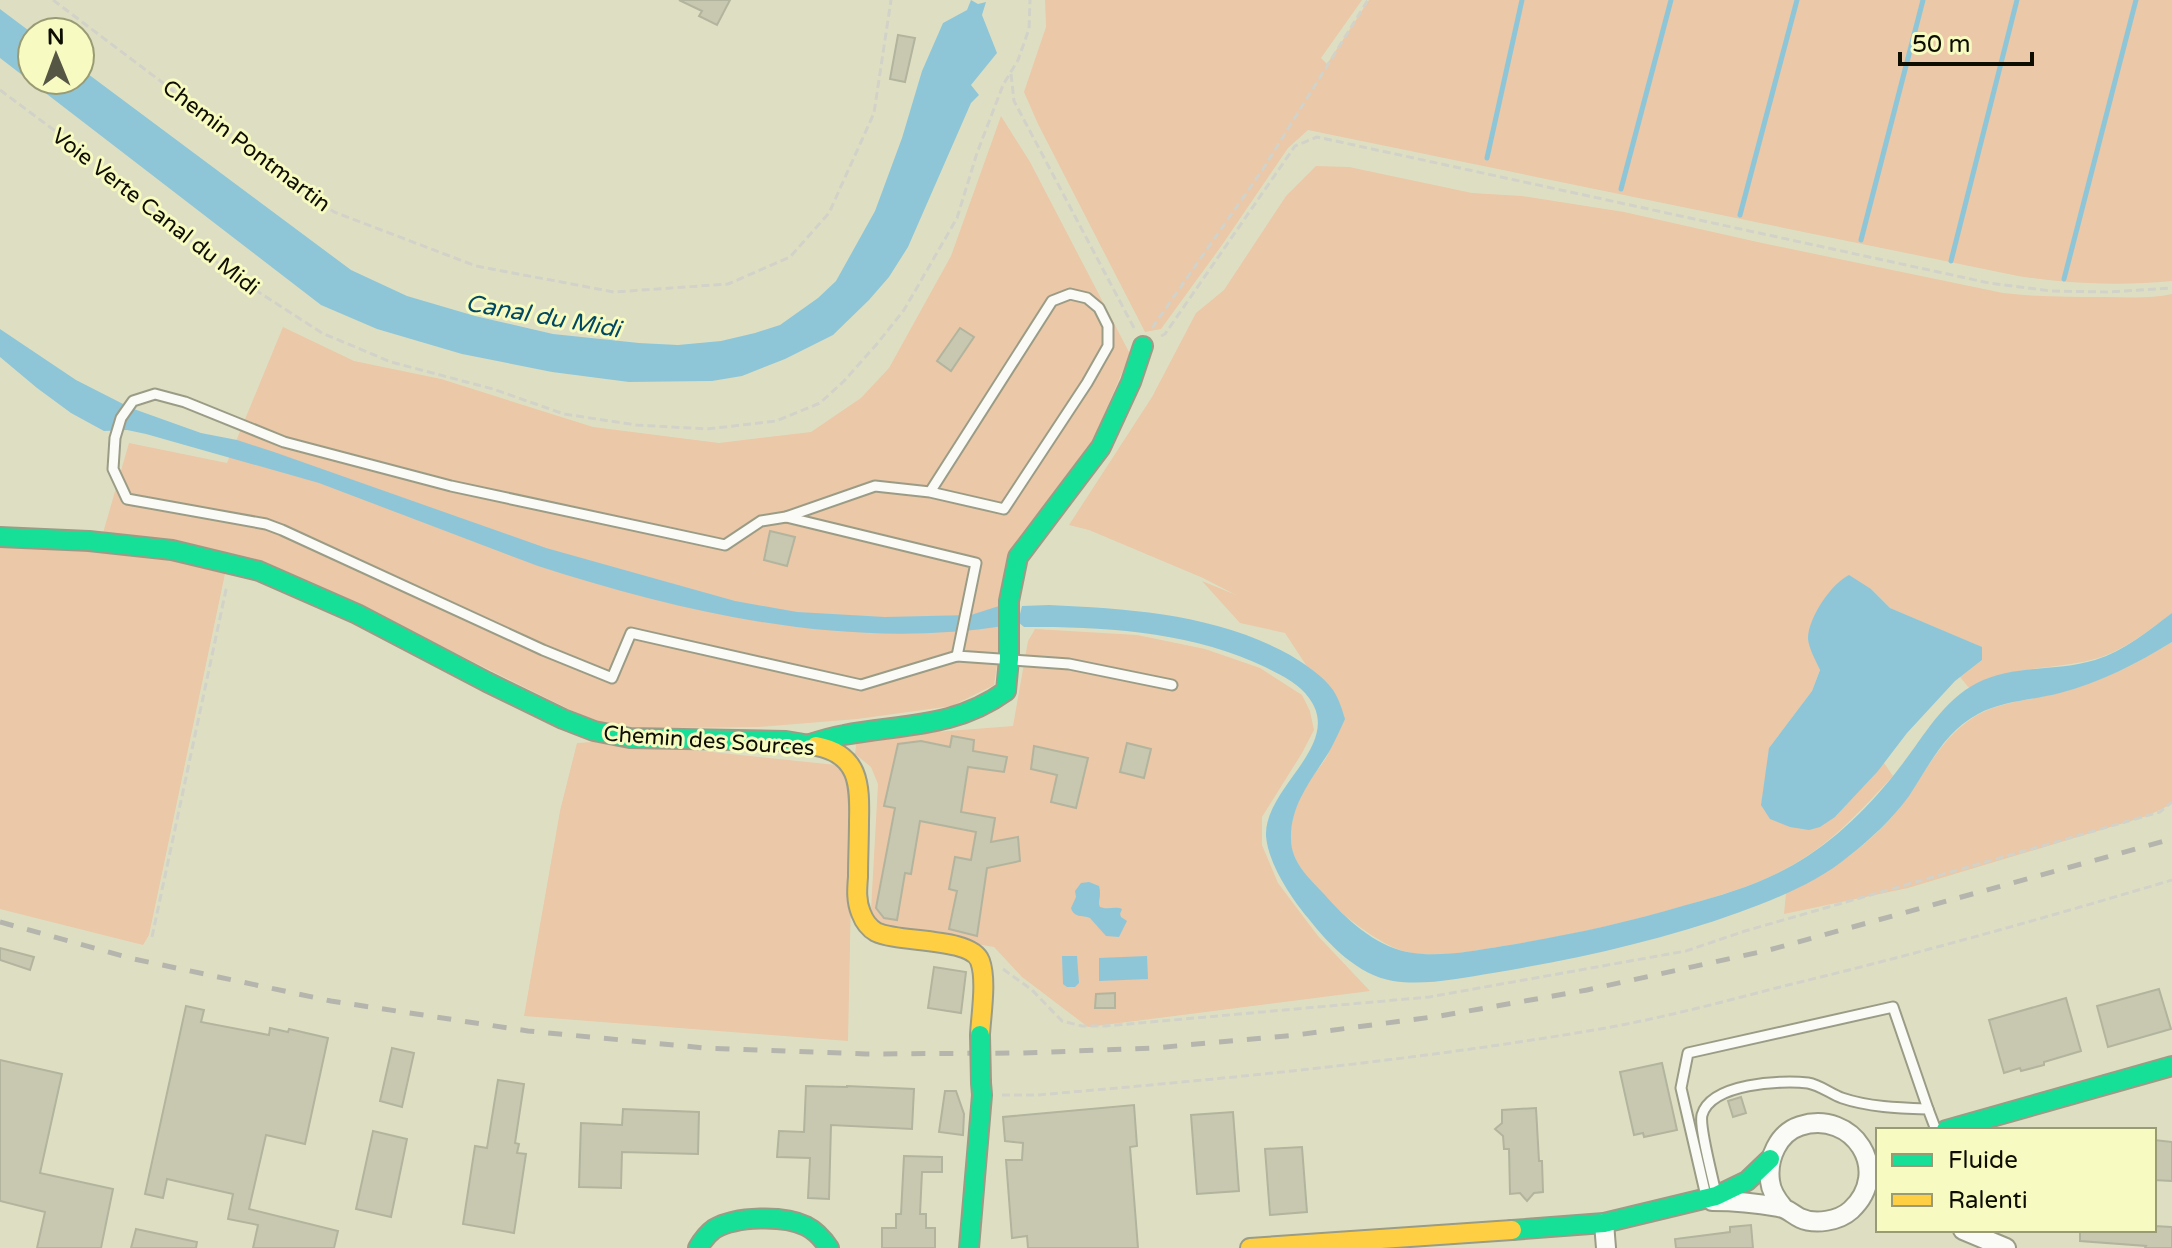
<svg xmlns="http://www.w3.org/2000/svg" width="2172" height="1248" viewBox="0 0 2172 1248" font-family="'Varela Round',sans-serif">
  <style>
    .green { fill: #eac8a8 }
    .water { fill: #8ec6d8 }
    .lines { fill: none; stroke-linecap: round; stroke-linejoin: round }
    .stream { stroke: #8ec6d8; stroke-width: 5 }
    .building { fill: #c8c8b1; stroke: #b3b49d; stroke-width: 2 }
    .lane-casing { stroke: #9b9c86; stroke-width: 13 }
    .street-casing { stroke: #9b9c86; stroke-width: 22 }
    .fast-casing { stroke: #9b9c86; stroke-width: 22 }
    .slow-casing { stroke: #9b9c86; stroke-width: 22 }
    .path { stroke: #d2d2c9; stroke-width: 3; stroke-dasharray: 8 4; stroke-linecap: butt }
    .lane { stroke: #fafaf6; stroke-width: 9 }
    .street { stroke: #fafaf6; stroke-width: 18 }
    .fast { stroke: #16e098; stroke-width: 18 }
    .slow { stroke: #ffcf43; stroke-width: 18 }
    .rail { stroke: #b5b5ae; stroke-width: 5; stroke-dasharray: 14 14; stroke-linecap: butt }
    .fast-bridge-casing { stroke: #9b9c86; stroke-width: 22; stroke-linecap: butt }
    .fast-bridge { stroke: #16e098; stroke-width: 18 }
    .labels { text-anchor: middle; stroke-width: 6; stroke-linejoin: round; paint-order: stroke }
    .street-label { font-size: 22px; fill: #0d0d00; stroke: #f7fac1 }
    .water-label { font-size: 24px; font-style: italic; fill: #004861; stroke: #f7fac1 }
  </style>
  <rect width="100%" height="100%" fill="#dedfc2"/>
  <g class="green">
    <path d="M1045 0H1362L1321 58 1327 64 1369 0H2172V281C2120 286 2069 284 2018 276L1308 130 1288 148 1222 245 1161 329 1145 332 1038 124 1024 92 1046 27Z"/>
    <path d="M1001 116 1030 162 1130 354 1093 440 1015 544 994 685 952 706 857 719 758 727 656 728 616 726 589 719 389 620 103 533 129 443 227 463 283 327 354 361 441 379 593 427 719 443 811 432 861 398 889 368 951 256Z"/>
    <path d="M1316 166 1349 167 1472 193 1522 196 1624 212 1762 243 2003 293C2037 297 2070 297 2103 297 2126 297 2150 299 2172 294V613C2148 631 2121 653 2091 660 2050 670 2006 666 1969 688L1960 677 1982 660 1981 647 1890 608 1871 589 1813 654 1820 669 1812 691 1769 748 1835 817 1884 763 1893 776C1863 808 1833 842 1794 864 1760 884 1724 894 1687 905 1626 923 1565 937 1503 946 1471 951 1439 959 1407 952 1372 944 1307 888 1294 855 1285 834 1295 805 1306 786 1313 774 1325 763 1330 750 1334 740 1328 698 1328 684L1306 665 1285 633 1240 623 1202 581 1236 595 1203 578 1089 530 1069 525 1152 397 1196 313 1224 290 1286 196Z"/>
    <path d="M0 546 176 558 226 569 149 935 143 945 0 909Z"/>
    <path d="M1035 629 1137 635 1205 649 1260 668 1302 695 1310 711 1314 730 1302 753 1262 817V845L1278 883 1296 907 1318 936 1370 991 1088 1027 1022 977 994 947 881 928 871 910 878 784 871 767 855 754 857 738 1013 726 1028 641Z"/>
    <path d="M2172 642V804L2147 816 1908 888 1784 914 1786 893C1833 871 1879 839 1909 795 1929 766 1943 737 1974 717 1999 701 2034 700 2062 692 2100 682 2138 663 2172 642Z"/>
    <path d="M609 741 836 765 848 776 852 847 848 1041 524 1016 560 811 577 743Z"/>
  </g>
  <g class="water">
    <path d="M971 0 978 4 986 2 982 15 997 53 971 85 979 95 971 103 908 247 889 277 869 300 833 335 785 359 742 376 712 381 629 382 552 372 462 354 377 329 321 305 0 58V9L32 33V80H80V68L351 270 407 296 475 316 553 334 639 343 678 345 721 341 755 333 780 325 818 298 836 281 875 211 902 138 922 71 943 23 967 10Z"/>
    <path d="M0 329 76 380 131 408 201 433 237 440 274 452 546 548 735 601 797 612 885 617 971 615 999 606 1004 626C847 650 687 614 538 566L319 483 146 434 127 430 104 431 71 413 37 388 0 357Z"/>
    <path d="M1849 575 1871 589 1890 608 1982 647V660L1955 681 1907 733 1878 771 1835 817 1820 827 1809 830 1790 827 1770 819 1761 805 1769 748 1812 691 1820 670C1816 661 1809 649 1808 639 1808 618 1831 584 1849 575Z"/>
    <path d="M1049 605C1132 609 1216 614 1290 655 1306 665 1322 675 1333 690 1339 699 1342 709 1345 719 1340 730 1335 741 1329 752 1312 779 1290 805 1291 839 1291 862 1309 878 1324 894 1346 919 1374 945 1407 952 1439 958 1472 951 1503 946 1565 936 1626 923 1686 905 1723 895 1760 884 1793 865 1834 842 1872 804 1900 767 1923 738 1942 701 1977 683 2014 664 2056 672 2095 660 2124 651 2148 631 2172 613V642C2138 663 2099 683 2060 693 2033 700 2002 701 1978 714 1944 732 1929 766 1909 796 1893 818 1871 839 1849 856 1818 882 1778 898 1740 912 1660 941 1576 959 1493 973 1461 978 1425 986 1393 981 1358 975 1329 945 1308 918 1291 898 1268 863 1266 836 1264 787 1344 745 1309 698 1298 683 1282 676 1265 667 1193 632 1104 626 1024 627L1018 622 1022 606Z"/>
    <path d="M1089 882 1099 886C1102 896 1097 902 1100 907 1108 910 1115 906 1122 909L1120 914 1121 917 1127 921 1119 937 1106 936 1090 918C1082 915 1074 918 1071 908L1076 897 1075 891 1081 883Z"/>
    <path d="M1062 956H1077L1079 983 1075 987H1067L1063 984Z"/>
    <path d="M1147 956 1148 979 1099 981V958Z"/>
  </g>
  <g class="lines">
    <g class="stream">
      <path d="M1487 158 1522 0"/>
      <path d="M1621 189 1671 0"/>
      <path d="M1740 215 1797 0"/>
      <path d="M1861 240 1923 0"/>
      <path d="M1951 261 2017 0"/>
      <path d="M2064 279 2136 0"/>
    </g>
  </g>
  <g class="building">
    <path d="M679 0H730L717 25 699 16 702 11Z"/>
    <path d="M898 35 915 38 905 82 890 79Z"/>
    <path d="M960 328 974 337 951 371 937 361Z"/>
    <path d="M770 531 795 537 787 566 764 560Z"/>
    <path d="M952 736 974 740 973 751 1007 757 1004 772 968 767 961 812 995 818 991 842 1018 837 1020 861 987 868 977 936 949 929 957 891 949 889 955 857 971 860 976 832 920 821 911 874 905 873 897 920 884 918 876 908 895 808 884 806 898 744 921 741 950 747Z"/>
    <path d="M1127 743 1151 749 1144 778 1120 772Z"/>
    <path d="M1034 746 1088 758 1076 808 1051 802 1057 775 1031 769Z"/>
    <path d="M0 948 34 957 30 970 0 960Z"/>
    <path d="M934 967 966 972 961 1013 928 1008Z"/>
    <path d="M2159 989 2171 1029 2108 1047 2097 1006Z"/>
    <path d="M1115 993V1008H1095L1096 994Z"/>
    <path d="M2066 998 2081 1051 2044 1062V1065L2021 1071 2020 1068 2004 1073 1989 1020Z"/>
    <path d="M186 1006 204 1010 201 1022 269 1035 270 1028 288 1032 289 1029 328 1038 305 1144 266 1135 249 1209 338 1231 334 1248H253L258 1225 228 1219 233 1194 167 1179 163 1198 145 1194Z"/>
    <path d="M392 1048 414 1053 402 1107 380 1101Z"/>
    <path d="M0 1060 62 1074 40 1173 113 1189 101 1248H37L45 1212 0 1201Z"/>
    <path d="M1662 1063 1677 1130 1644 1137 1643 1133 1634 1135 1620 1072Z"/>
    <path d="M498 1080 524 1084 515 1143 519 1144 517 1153 526 1154 514 1233 463 1224 475 1146 487 1148Z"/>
    <path d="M806 1086 847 1087V1086L914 1089 912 1129 831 1125 829 1199 808 1198 810 1158 777 1157 779 1131 804 1132Z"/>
    <path d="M945 1091H956L964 1114 963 1135 939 1132Z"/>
    <path d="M1741 1097 1746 1113 1733 1117 1728 1101Z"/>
    <path d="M1134 1105 1137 1146 1130 1147 1138 1248H1028L1027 1236 1012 1238 1006 1160H1022L1023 1143 1005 1141 1003 1117Z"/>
    <path d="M1536 1108 1539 1161H1542L1543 1192 1534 1193 1527 1201 1520 1193 1510 1194 1509 1149H1504L1503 1136 1495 1129 1502 1123V1110Z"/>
    <path d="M623 1109 699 1112 698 1154 622 1152 621 1188 579 1187 581 1123 622 1125Z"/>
    <path d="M1233 1112 1239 1191 1197 1194 1191 1115Z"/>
    <path d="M373 1131 407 1139 391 1217 356 1209Z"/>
    <path d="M2154 1140 2172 1142V1181L2154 1180Z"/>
    <path d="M1302 1147 1307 1212 1270 1215 1265 1149Z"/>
    <path d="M904 1156 942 1157V1172H922L920 1214H926V1228H935V1248H882V1228H896V1214H901Z"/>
    <path d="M1751 1225 1753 1248H1676L1675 1239 1730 1232V1227Z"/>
    <path d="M2154 1226 2172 1227V1248H2145L2146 1246 2080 1241V1230H2154Z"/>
    <path d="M136 1229 197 1242 196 1248H131Z"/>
  </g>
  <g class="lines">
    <g class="lane-casing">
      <g id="lane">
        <path d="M930 492 1052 301 1070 294 1087 298 1099 308 1108 326V346L1087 383 1004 509 930 492 875 486 786 517 761 521 725 545 451 486 284 442 185 402 155 394 133 401 121 418 115 438 113 469 127 499 266 524 282 530 543 650 612 678 631 633 861 685 957 656"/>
        <path d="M786 517 976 563 957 656 1069 664 1172 685"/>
        <path d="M1716 1194C1713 1178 1699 1127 1702 1115 1711 1083 1781 1080 1808 1083 1820 1085 1831 1094 1842 1098 1868 1107 1900 1108 1928 1109L1936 1130"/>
        <path d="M1706 1196 1681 1088 1688 1053 1893 1007 1928 1109"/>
      </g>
    </g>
    <g class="street-casing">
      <g id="street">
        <path d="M1712 1201C1734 1201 1756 1203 1778 1207 1787 1208 1792 1214 1800 1218 1815 1225 1839 1221 1851 1210 1893 1171 1853 1109 1800 1126 1778 1133 1767 1159 1770 1181 1771 1191 1777 1200 1783 1207"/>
        <path d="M1604 1223 1606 1248"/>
        <path d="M1963 1230 2006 1248"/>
      </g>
    </g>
    <g class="fast-casing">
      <g id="fast">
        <path d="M0 537 89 541 172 550 259 571 357 614 487 682 563 719 594 731 630 738 786 741 816 746"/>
        <path d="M807 745C819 741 831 737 844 735 902 724 955 728 1006 691L1009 659V601L1018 557 1101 447 1131 382 1143 346"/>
        <path d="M1946 1130 2172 1066"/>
        <path d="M1512 1230 1604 1223 1716 1196 1747 1181 1770 1159"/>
        <path d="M698 1248C702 1241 707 1234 714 1229 736 1216 784 1215 806 1226 816 1231 823 1239 829 1248"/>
        <path d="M969 1248 982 1095 981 1083"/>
      </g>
    </g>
    <g class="slow-casing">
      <g id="slow">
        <path d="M816 746C859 754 860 784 859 821 859 840 858 858 858 877 857 889 856 901 861 913 864 921 869 928 876 932 898 943 971 937 980 961 987 980 981 1015 980 1035"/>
        <path d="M1250 1248 1512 1230"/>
      </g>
    </g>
    <g class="path">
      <path d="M53 0 334 212 476 266 614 292 728 284 790 257 829 213 874 113 891 0"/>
      <path d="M1011 74 1014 101 1134 328"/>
      <path d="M0 90 70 142 224 268 240 276 260 293 322 333 391 362 493 389 564 414 636 425 707 429 776 421 820 403 844 381 876 345 904 310 957 218 977 153 1003 85 1018 60 1029 29 1030 0"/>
      <path d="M1152 328 1263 169 1368 0"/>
      <path d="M1161 336 1165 334 1295 146 1317 137 1989 283 2051 291 2107 292 2172 288"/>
      <path d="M152 937 227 585"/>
      <path d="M1003 969 1032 990 1062 1021 1082 1026H1106L1429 997 1686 951 1745 931 2160 812 2172 802"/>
      <path d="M1002 1095H1037C1225 1079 1413 1061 1600 1029 1663 1018 1726 1001 1788 985 1917 954 2045 918 2172 880"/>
    </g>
    <use href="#lane" class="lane"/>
    <use href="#street" class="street"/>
    <use href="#fast" class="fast"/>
    <use href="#slow" class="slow"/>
    <path class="rail" d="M0 922 134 959 331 1001 528 1031 705 1048 866 1054 1023 1053 1154 1048 1296 1035 1440 1016 1587 990 1769 950 2172 839"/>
    <g class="fast-bridge-casing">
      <path id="fast-bridge" d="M980 1035 981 1083"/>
    </g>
    <use href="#fast-bridge" class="fast-bridge"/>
  </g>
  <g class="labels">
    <g class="street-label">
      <text transform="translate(247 145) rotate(37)" y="8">Chemin Pontmartin</text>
      <text transform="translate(156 211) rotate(38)" y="8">Voie Verte Canal du Midi</text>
      <text transform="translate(709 740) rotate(4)" y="8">Chemin des Sources</text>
    </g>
    <g class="water-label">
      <text transform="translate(543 316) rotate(10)" y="8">Canal du Midi</text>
    </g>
  </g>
  <rect x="1876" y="1128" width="280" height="104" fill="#f7fac1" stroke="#999b74" stroke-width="2"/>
  <rect x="1892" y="1154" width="40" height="12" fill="#16e098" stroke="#999b74" stroke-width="2"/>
  <text x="1948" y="1168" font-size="24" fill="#0d0d00">Fluide</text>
  <rect x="1892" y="1194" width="40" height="12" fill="#ffcf43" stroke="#999b74" stroke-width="2"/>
  <text x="1948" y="1208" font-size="24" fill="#0d0d00">Ralenti</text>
  <g transform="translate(56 56) rotate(359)"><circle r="38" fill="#f7fac1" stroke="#999b74" stroke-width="2"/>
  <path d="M0-6L14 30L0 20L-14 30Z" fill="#565644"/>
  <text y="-12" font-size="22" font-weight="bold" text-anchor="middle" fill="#0d0d00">N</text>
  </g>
  <path d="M1900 52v12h132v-12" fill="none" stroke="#0d0d00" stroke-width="4"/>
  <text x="1912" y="52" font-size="24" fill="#0d0d00" stroke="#f7fac1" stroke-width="6" paint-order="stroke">50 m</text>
</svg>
